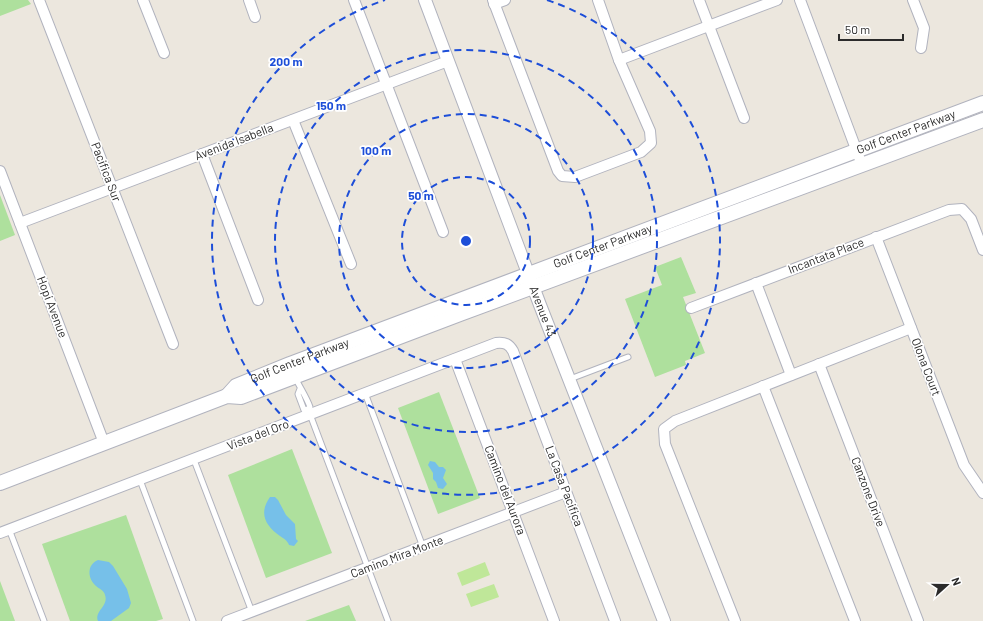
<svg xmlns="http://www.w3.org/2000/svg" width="983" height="621" viewBox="0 0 983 621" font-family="Barlow,sans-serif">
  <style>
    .green { fill: #aee09d }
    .pitch { fill: #bfe799 }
    .water { fill: #76c0e9 }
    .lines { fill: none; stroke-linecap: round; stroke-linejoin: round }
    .service-casing { stroke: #b1b3be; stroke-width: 7 }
    .minor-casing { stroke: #b1b3be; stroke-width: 12 }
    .tertiary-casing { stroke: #b1b3be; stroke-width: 14 }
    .secondary-casing { stroke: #b1b3be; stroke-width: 16 }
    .service { stroke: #fff; stroke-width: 5 }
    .minor { stroke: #fff; stroke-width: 10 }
    .tertiary { stroke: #fff; stroke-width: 12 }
    .secondary { stroke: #fff; stroke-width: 14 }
    .ring { fill: none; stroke: #1d4ed8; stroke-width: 2; stroke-dasharray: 7 5 }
    .labels { text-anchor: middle; stroke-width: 3.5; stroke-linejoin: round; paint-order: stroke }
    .street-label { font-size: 12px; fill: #2b2b2b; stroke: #fff }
    .centre { fill: #1d4ed8; stroke: #fff; stroke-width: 2 }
    .ring-label { font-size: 12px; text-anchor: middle; font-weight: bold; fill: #1d4ed8; stroke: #fff; stroke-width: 3.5; stroke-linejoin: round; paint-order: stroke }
  </style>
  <rect width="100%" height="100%" fill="#ece7de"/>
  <g class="green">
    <path d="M0 0H28L31 4 0 16Z"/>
    <path d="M0 195 15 235 0 241Z"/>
    <path d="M681 257 696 293 683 297 705 353 685 361 686 365 655 377 625 299 662 285 655 267Z"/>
    <path d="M439 392 480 498 438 514 398 408Z"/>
    <path d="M292 449 332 553 266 578 228 475Z"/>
    <path d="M126 515 163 619 156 621H70L42 544Z"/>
    <path d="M0 581 15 621H0Z"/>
    <path d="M349 605 356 621H305Z"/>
  </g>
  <g class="pitch">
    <path d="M485 562 490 575 462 586 457 573Z"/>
    <path d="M494 584 499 597 471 607 466 594Z"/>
  </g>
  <g class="water">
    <path d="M430 461 435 462 439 467H443L446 470 443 478 447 484 443 489 438 488 436 482 433 479V473L428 465Z"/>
    <path d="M270 497H275L278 500 286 515 295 524 296 539 298 541 294 546 289 545C287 540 284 539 280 536 266 526 258 514 270 497Z"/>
    <path d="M98 560 109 562 113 566 127 589 131 603 129 608 111 621H98C94 611 109 606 105 595 104 590 99 589 96 586 88 579 86 565 98 560Z"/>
  </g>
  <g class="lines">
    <g class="service-casing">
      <g id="service">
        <path d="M295 377C300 388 306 396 310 407L308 409 304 410 298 394 300 389"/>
        <path d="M570 379 628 357"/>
        <path d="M365 393 423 547"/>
        <path d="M308 409 388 621"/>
        <path d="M194 460 252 612"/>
        <path d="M140 480 193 621"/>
        <path d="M9 529 44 621"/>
      </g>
    </g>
    <g class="minor-casing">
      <g id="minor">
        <path d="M39 0 173 344"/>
        <path d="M143 0 164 53"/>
        <path d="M249 0 255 17"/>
        <path d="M354 0 443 232"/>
        <path d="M493 0 558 171 562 176 575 177 641 152 651 143 650 131 619 60 598 0"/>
        <path d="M699 0 744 118"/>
        <path d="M800 0 862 165"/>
        <path d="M913 0 924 28 921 48"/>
        <path d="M494 4 505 0"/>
        <path d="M619 60 777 0"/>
        <path d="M293 120 351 264"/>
        <path d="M202 154 258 300"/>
        <path d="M0 171 104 443"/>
        <path d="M20 223 448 61"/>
        <path d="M876 237 964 465 983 493"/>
        <path d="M756 283 791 375"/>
        <path d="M691 308 949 210 962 209 971 219 983 250"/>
        <path d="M455 359 554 621"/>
        <path d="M819 364 918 621"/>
        <path d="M763 386 855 621"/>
        <path d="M0 533 496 343C505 342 509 344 513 351L615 621"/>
        <path d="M227 621 566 492"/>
        <path d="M735 621 665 444 664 429 675 421 911 328"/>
      </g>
    </g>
    <g class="tertiary-casing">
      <g id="tertiary">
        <path id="s1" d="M425 0 540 305 664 621"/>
      </g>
    </g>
    <g class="secondary-casing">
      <g id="secondary">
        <path id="s2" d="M227 396 236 386 290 364 983 103"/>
        <path d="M0 483 227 396 241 397 460 314 983 120"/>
      </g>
    </g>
    <use href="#service" class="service"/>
    <use href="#minor" class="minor"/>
    <use href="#tertiary" class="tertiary"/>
    <use href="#secondary" class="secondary"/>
  </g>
  <g class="ring">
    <circle cx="466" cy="241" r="64"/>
    <circle cx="466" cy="241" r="127"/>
    <circle cx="466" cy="241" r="191"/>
    <path d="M547 0A254 254 0 1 1 385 0"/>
  </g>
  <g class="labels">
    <g class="street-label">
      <text dy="4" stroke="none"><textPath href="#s2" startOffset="730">Golf Center Parkway</textPath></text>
      <text transform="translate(234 142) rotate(-21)" y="4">Avenida Isabella</text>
      <text transform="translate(106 172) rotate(69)" y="4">Pacifica Sur</text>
      <text dy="4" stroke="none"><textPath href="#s2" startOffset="406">Golf Center Parkway</textPath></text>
      <text transform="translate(826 256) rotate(-21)" y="4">Incantata Place</text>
      <text transform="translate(52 307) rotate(69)" y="4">Hopi Avenue</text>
      <text dy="4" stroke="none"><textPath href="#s1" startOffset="333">Avenue 43</textPath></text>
      <text dy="4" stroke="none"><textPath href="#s2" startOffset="82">Golf Center Parkway</textPath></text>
      <text transform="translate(926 367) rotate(69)" y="4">Olona Court</text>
      <text transform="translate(258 435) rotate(-21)" y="4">Vista del Oro</text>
      <text transform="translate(564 486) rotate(69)" y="4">La Casa Pacifica</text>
      <text transform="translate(505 490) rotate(69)" y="4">Camino del Aurora</text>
      <text transform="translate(868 492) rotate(69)" y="4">Canzone Drive</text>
      <text transform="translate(397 557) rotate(-21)" y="4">Camino Mira Monte</text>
    </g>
  </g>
  <circle cx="466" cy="241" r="6" class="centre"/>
  <g class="ring-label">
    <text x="286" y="66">200 m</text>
    <text x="331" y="110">150 m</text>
    <text x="376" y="155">100 m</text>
    <text x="421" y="200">50 m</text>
  </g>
  <g transform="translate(947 585) rotate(69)" stroke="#ffffff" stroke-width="3" paint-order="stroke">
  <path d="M0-3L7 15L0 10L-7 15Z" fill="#2b2b2b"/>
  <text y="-6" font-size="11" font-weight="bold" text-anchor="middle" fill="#2b2b2b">N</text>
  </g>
  <path d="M839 34v6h64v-6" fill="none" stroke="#2b2b2b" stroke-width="2"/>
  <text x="845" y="34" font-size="12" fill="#2b2b2b" stroke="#ffffff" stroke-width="3" paint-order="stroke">50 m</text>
</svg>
